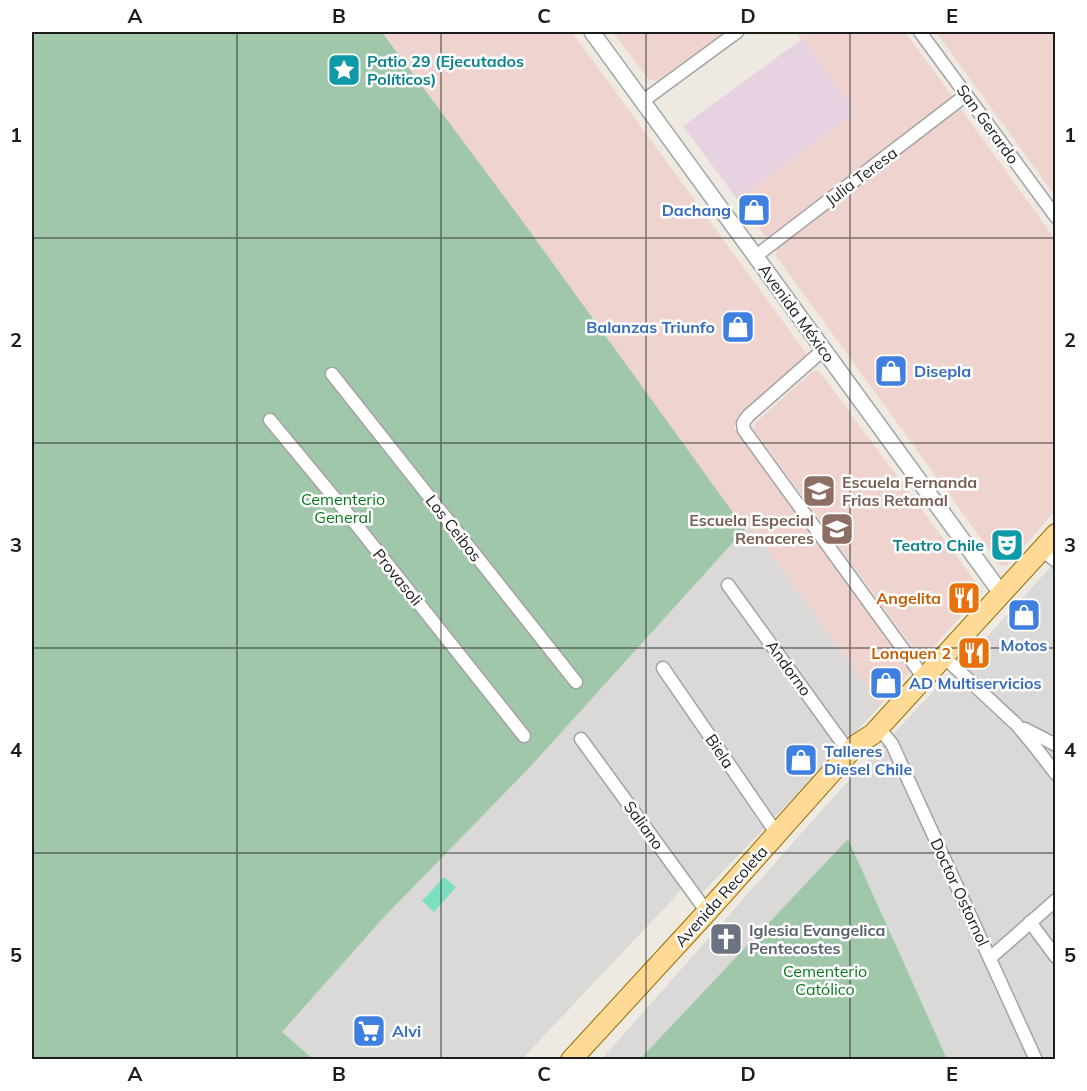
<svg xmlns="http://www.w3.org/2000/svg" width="1087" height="1091" viewBox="0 0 1087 1091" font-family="Mulish,sans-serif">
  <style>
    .residential { fill: #dad9d8 }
    .commercial { fill: #efd3cf }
    .industrial { fill: #e7d2e1 }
    .cemetery { fill: #a1c7aa }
    .pitch { fill: #7cdfc2 }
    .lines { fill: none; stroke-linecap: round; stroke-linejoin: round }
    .minor-casing { stroke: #a3a3a3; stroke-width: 15 }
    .tertiary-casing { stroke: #a3a3a3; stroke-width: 18 }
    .primary-casing { stroke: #936f00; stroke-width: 22 }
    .minor { stroke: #fff; stroke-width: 12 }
    .tertiary { stroke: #fff; stroke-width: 15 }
    .primary { stroke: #feda96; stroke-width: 20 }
    .grid { fill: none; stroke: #1c1c1c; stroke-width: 1.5; stroke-opacity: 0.55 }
    .labels { text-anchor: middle; stroke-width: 5; stroke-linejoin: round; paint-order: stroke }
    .culture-label { font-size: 16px; font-weight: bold; fill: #0d838f; stroke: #fff; text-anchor: start }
    .street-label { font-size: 16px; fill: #1c1c1c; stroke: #fff }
    .shop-label { font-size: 16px; font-weight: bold; fill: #366cbe; stroke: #fff; text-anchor: start }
    .education-label { font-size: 16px; font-weight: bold; fill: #785e54; stroke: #fff; text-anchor: start }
    .park-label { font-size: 16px; fill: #097b1c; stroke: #fff }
    .food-label { font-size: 16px; font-weight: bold; fill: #c56008; stroke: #fff; text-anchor: end }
    .worship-label { font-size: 16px; font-weight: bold; fill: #5b616d; stroke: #fff; text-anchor: start }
    .neatline { fill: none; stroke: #1c1c1c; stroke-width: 2 }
    .grid-label { font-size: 20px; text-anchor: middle; font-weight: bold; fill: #1c1c1c }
  </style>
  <rect width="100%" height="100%" fill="#eeeae1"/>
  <g class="residential">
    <path d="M745 529 753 530 881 705 815 776 700 895 689 882 522 1059H313L282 1032 385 916Z"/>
    <path d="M1055 562V1059H947L848 840 640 1059 601 1060 828 803 944 680 976 649Z"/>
  </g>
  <g class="commercial">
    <path d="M383 32H572L806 353 805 358 738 417 734 428 912 670 881 705 753 530 745 529Z"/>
    <path d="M613 32H725L657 81 648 79Z"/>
    <path d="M796 32H905L952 96 951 100 771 237 765 236 737 199 855 112Z"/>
    <path d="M936 32H1055V196Z"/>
    <path d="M955 109H961L1055 239V511L1008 565 1001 566 776 256 777 249Z"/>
    <path d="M813 371H819L983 592 925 656 918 655 754 430 755 423Z"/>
  </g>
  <path class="industrial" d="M802 39 856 112 737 199 683 126Z"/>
  <g class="cemetery">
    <path d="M32 32H382L526 226 745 529 530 767 385 916 282 1032 313 1059H32Z"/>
    <path d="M848 839 947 1059H640Z"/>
  </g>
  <path class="pitch" d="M444 877 456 887 434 912 422 901Z"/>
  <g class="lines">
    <g class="minor-casing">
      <g id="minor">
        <path d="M920 32 1056 217"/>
        <path d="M643 101 737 32"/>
        <path d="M756 256 966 95"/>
        <path d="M823 350 748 416 743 423 744 430 924 678"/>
        <path d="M332 374 576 682"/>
        <path d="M270 420 347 513 524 736"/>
        <path d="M728 585 849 752"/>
        <path d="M944 657 1016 724 1036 748 1056 774"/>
        <path d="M663 668 777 834"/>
        <path d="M879 728 892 744 1036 1060"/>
        <path d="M1025 729 1056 745"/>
        <path d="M581 739 707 912"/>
        <path d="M1030 922 1056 957"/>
        <path d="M990 958 1056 900"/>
      </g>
    </g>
    <g class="tertiary-casing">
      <g id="tertiary">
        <path d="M592 32 1001 593"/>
        <path d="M1043 549 1056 559"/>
      </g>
    </g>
    <g class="primary-casing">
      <path id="primary" d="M571 1060 707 912 856 745 873 734 1056 534"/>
    </g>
    <use href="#minor" class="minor"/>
    <use href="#tertiary" class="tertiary"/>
    <use href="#primary" class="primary"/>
  </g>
  <path class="grid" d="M237 32V1060M441 32V1060M646 32V1060M850 32V1060M32 238H1056M32 443H1056M32 648H1056M32 853H1056"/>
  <defs>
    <g id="sight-square" transform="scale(1.725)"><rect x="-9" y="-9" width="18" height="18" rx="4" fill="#0f9aa8" stroke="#fff"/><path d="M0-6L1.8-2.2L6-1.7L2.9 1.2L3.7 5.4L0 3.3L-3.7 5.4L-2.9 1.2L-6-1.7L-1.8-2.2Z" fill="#fff"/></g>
    <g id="shop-square" transform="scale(1.725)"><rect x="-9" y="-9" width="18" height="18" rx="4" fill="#3f7fe0" stroke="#fff"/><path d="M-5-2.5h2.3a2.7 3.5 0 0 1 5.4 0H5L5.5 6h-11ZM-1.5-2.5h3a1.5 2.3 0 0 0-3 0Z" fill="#fff"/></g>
    <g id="school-square" transform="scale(1.725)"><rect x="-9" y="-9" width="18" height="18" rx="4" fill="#8d6e63" stroke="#fff"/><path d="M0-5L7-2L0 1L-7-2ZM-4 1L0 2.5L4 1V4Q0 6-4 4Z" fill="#fff"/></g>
    <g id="theatre-square" transform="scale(1.725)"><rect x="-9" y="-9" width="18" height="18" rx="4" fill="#0f9aa8" stroke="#fff"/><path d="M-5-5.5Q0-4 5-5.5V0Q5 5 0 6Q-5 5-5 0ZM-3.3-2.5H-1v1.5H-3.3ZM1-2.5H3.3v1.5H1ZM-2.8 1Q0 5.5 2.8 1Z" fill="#fff"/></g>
    <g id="restaurant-square" transform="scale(1.725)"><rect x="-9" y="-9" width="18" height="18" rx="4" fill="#e8710a" stroke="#fff"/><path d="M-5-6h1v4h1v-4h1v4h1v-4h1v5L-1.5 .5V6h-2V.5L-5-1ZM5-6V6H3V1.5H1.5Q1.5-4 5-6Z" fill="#fff"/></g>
    <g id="church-square" transform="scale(1.725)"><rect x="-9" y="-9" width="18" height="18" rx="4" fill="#6b7280" stroke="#fff"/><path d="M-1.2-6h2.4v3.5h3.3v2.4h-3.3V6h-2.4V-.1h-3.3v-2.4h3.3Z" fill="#fff"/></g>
    <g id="supermarket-square" transform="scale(1.725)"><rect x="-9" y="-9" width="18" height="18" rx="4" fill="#3f7fe0" stroke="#fff"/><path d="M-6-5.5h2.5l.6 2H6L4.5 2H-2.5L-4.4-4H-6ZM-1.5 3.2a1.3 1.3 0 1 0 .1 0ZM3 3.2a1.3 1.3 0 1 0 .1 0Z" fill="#fff"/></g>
  </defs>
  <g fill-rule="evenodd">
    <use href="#sight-square" x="344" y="70"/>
    <use href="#shop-square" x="754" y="210"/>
    <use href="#shop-square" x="738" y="327"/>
    <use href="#shop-square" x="891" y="371"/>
    <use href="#school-square" x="819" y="491"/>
    <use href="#school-square" x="837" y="529"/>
    <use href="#theatre-square" x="1007" y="545"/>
    <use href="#restaurant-square" x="964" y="598"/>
    <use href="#shop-square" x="1024" y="615"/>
    <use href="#restaurant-square" x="974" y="653"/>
    <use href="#shop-square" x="886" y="683"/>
    <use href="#shop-square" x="801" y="760"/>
    <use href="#church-square" x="726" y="939"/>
    <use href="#supermarket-square" x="369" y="1031"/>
  </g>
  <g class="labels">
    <g class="culture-label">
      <text x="367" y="67">Patio 29 (Ejecutados<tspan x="367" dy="18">Políticos)</tspan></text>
      <text x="984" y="551" text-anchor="end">Teatro Chile</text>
    </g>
    <g class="street-label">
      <text transform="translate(988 124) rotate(54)" y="6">San Gerardo</text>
      <text transform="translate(861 176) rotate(-37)" y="6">Julia Teresa</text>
      <text transform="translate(797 313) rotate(54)" y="6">Avenida México</text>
      <text transform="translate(454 528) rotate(52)" y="6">Los Ceibos</text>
      <text transform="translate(398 577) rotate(51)" y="6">Provasoli</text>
      <text transform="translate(789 668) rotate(54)" y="6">Andorno</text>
      <text transform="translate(720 751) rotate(56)" y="6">Biela</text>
      <text transform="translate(644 825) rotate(54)" y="6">Saliano</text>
      <text transform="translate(960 892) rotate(65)" y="6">Doctor Ostornol</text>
      <text transform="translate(721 896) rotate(-48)" y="6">Avenida Recoleta</text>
    </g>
    <g class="shop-label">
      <text x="731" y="216" text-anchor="end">Dachang</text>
      <text x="715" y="333" text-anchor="end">Balanzas Triunfo</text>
      <text x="914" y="377">Disepla</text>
      <text x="1024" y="651" text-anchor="middle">Motos</text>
      <text x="909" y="689">AD Multiservicios</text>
      <text x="824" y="757">Talleres<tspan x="824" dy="18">Diesel Chile</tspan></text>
      <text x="392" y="1037">Alvi</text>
    </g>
    <g class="education-label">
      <text x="842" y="488">Escuela Fernanda<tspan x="842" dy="18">Frias Retamal</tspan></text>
      <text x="814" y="526" text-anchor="end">Escuela Especial<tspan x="814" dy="18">Renaceres</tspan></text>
    </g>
    <g class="park-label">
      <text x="343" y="505">Cementerio<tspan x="343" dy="18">General</tspan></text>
      <text x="825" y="977">Cementerio<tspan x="825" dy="18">Católico</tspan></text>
    </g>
    <g class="food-label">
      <text x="941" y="604">Angelita</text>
      <text x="951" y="659">Lonquen 2</text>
    </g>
    <g class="worship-label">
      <text x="749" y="936">Iglesia Evangelica<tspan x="749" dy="18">Pentecostes</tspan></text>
    </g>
  </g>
  <rect width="1087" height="1091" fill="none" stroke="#ffffff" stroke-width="66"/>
  <rect x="33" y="33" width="1021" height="1025" class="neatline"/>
  <g class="grid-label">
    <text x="135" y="23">A</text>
    <text x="339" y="23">B</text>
    <text x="544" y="23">C</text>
    <text x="748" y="23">D</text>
    <text x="952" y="23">E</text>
    <text x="16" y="142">1</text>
    <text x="1070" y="142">1</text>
    <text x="16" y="347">2</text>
    <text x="1070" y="347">2</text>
    <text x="16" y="552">3</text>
    <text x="1070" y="552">3</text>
    <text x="16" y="757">4</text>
    <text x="1070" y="757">4</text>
    <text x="16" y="962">5</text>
    <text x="1070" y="962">5</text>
    <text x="135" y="1081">A</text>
    <text x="339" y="1081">B</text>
    <text x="544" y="1081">C</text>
    <text x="748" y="1081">D</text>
    <text x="952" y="1081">E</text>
  </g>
</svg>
